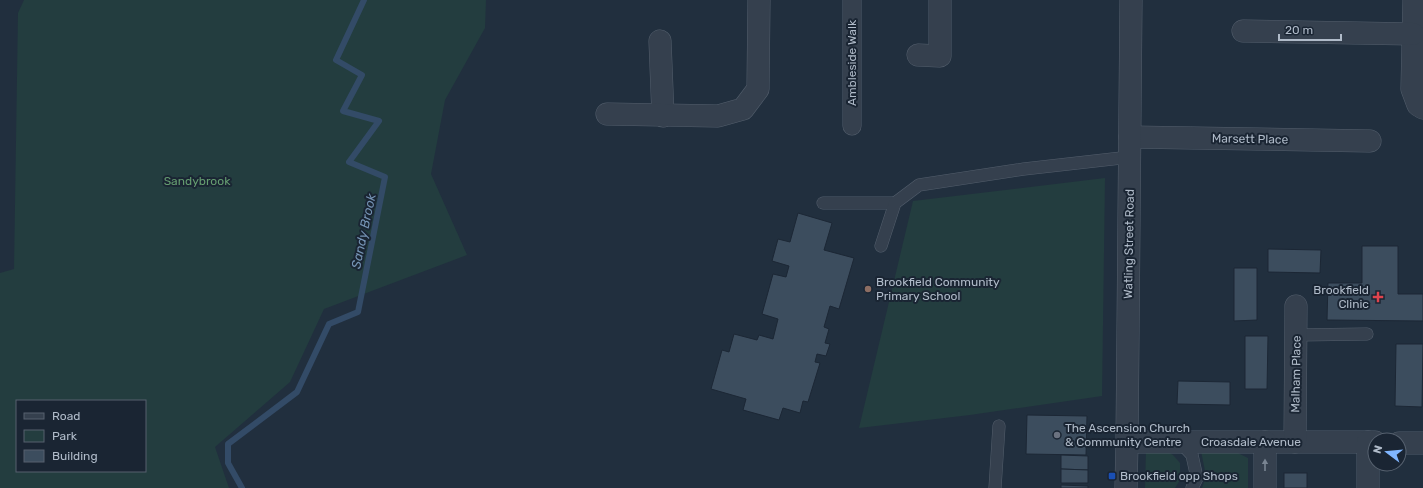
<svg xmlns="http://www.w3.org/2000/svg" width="1423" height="488" viewBox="0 0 1423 488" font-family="Rubik,sans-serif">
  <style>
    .green { fill: #233d3f; fill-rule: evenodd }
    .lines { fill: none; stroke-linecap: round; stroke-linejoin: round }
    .stream { stroke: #334b67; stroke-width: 6 }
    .building { fill: #3c4d5e; stroke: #1c2735 }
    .service-casing { stroke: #535e6c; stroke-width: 13 }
    .pedestrian-casing { stroke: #535e6c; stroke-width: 19 }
    .minor-casing { stroke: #535e6c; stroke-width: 23 }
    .tertiary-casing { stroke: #535e6c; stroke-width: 23 }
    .service { stroke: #35404e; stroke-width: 12 }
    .pedestrian { stroke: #35404e; stroke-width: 18 }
    .minor { stroke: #35404e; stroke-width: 22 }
    .tertiary { stroke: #35404e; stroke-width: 22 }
    .oneway { fill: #798492 }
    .education-dot { fill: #8d6e63; stroke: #1a2533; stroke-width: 1.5 }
    .health-dot { fill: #e0444e; stroke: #1a2533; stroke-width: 1.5 }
    .worship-dot { fill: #6b7280; stroke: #1a2533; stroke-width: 1.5 }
    .transit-dot { fill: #1a4fb4; stroke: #1a2533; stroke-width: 1.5 }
    .labels { text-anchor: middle; stroke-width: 4; stroke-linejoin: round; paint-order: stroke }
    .street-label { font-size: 12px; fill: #b0bbc9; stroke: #1a2533 }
    .park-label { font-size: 12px; fill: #659d70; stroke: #1a2533 }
    .poi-label { font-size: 12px; fill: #b0bbc9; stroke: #1a2533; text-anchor: start }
    .water-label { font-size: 13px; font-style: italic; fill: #7593b4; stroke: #1a2533 }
  </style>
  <rect width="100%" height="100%" fill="#212f3e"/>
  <g class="green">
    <path d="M24 0H486L485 28 445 100 431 174 467 255 324 309 290 382 215 447 229 488H0V273L14 269 18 13ZM17 401H145V471H17Z"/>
    <path d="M1105 178 1102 396 970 415 859 428 913 201Z"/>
    <path d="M1146 449 1164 450 1173 455 1180 463V480L1175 488H1145Z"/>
    <path d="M1201 451H1234L1248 458V488H1202L1206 476Z"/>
  </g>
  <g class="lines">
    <path class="stream" d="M242 488 228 463V444L297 392 329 324 358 312 385 177 349 162 379 121 343 111 362 75 336 60 364 0"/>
  </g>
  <g class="building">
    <path d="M798 213 832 223 824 250 854 258 839 309 830 306 824 327 829 329 825 343 830 344 826 356 817 354 815 362 820 363 808 402 803 401 800 413 783 408 779 420 743 410 746 399 711 389 722 350 729 352 734 334 757 340 759 335 773 339 778 319 762 314 773 274 786 277 789 266 772 261 778 239 790 242Z"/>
    <path d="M1362 246H1398V294H1423V321L1327 320 1328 283H1362Z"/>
    <path d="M1268 249 1321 250 1320 273 1268 272Z"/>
    <path d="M1234 268H1257V320L1234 321Z"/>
    <path d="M1245 336H1268L1267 389H1245Z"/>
    <path d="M1396 344H1423L1422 407 1395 406Z"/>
    <path d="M1178 381 1230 382V405L1177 404Z"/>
    <path d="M1027 415 1087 416 1086 455 1026 454Z"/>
    <path d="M1061 455 1088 456V470L1061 469Z"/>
    <path d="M1061 469 1088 470V483H1061Z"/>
    <rect x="1284" y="473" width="23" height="15"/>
    <path d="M1061 485 1088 486V488H1061Z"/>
  </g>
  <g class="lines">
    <g class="service-casing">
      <g id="service">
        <path d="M823 203H895"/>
        <path d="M881 246 895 203 919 185 1024 169 1130 157"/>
        <path d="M1297 335 1367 334"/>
        <path d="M1180 442 1192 455 1197 478 1192 488"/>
        <path d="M995 488 999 426"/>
      </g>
    </g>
    <g class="pedestrian-casing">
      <path id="pedestrian" d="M852 0V126"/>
    </g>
    <g class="minor-casing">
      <g id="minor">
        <path d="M1414 0 1412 89 1418 105 1423 108"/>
        <path d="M1243 31 1413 34"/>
        <path d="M660 41 663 116"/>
        <path d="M918 55 940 56V0"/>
        <path d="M607 114 718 116 743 109 758 89 759 0"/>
        <path d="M1130 137 1370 141"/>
        <path d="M1127 442H1375"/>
        <path d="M1295 442 1296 306"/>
        <path d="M1399 443H1423"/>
        <path d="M1265 488V442"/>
        <path d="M1368 488V442"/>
      </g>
    </g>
    <g class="tertiary-casing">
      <path id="tertiary" d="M1126 488 1127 442 1131 0"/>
    </g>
    <use href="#service" class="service"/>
    <use href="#pedestrian" class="pedestrian"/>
    <use href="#minor" class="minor"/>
    <use href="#tertiary" class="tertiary"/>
  </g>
  <defs><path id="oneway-solid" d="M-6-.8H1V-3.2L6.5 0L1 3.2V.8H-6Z"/></defs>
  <use class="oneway" href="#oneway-solid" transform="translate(1265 465) rotate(-90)"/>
  <circle class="education-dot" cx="868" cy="289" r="4"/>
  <path class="health-dot" d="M1376 291h4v4h4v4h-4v4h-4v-4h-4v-4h4z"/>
  <circle class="worship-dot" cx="1057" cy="435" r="4"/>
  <rect class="transit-dot" x="1108" y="472" width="8" height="8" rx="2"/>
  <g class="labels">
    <g class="street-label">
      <text transform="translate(852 63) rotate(-90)" y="4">Ambleside Walk</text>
      <text transform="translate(1250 139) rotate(1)" y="4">Marsett Place</text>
      <text transform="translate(1129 244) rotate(-89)" y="4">Watling Street Road</text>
      <text transform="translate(1296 374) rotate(-89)" y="4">Malham Place</text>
      <text x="1251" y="446">Croasdale Avenue</text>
    </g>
    <g class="park-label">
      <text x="197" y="185">Sandybrook</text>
    </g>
    <g class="poi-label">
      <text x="876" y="286">Brookfield Community<tspan x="876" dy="14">Primary School</tspan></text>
      <text x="1369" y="294" text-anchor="end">Brookfield<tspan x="1369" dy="14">Clinic</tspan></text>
      <text x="1065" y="432">The Ascension Church<tspan x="1065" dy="14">&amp; Community Centre</tspan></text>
      <text x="1120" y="480">Brookfield opp Shops</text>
    </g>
    <g class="water-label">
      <text transform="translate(363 231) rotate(-78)" y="5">Sandy Brook</text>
    </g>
  </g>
  <rect x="16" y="400" width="130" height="72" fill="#1a2533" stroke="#56616f"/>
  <rect x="24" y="413" width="20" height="6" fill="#35404e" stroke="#56616f"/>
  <text x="52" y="420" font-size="12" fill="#b0bbc9">Road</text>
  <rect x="24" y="430" width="20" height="12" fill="#233d3f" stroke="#56616f"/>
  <text x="52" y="440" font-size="12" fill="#b0bbc9">Park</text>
  <rect x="24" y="450" width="20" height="12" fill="#3c4d5e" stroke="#56616f"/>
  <text x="52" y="460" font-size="12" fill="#b0bbc9">Building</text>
  <g transform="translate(1387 452) rotate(286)"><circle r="19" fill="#1a2533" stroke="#56616f"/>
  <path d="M0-3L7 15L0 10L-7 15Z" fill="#80b6ff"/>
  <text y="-6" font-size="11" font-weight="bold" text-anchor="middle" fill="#b0bbc9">N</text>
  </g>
  <path d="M1279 34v6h62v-6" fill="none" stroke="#b0bbc9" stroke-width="2"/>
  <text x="1285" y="34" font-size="12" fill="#b0bbc9" stroke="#1a2533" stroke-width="3" paint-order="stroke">20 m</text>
</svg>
